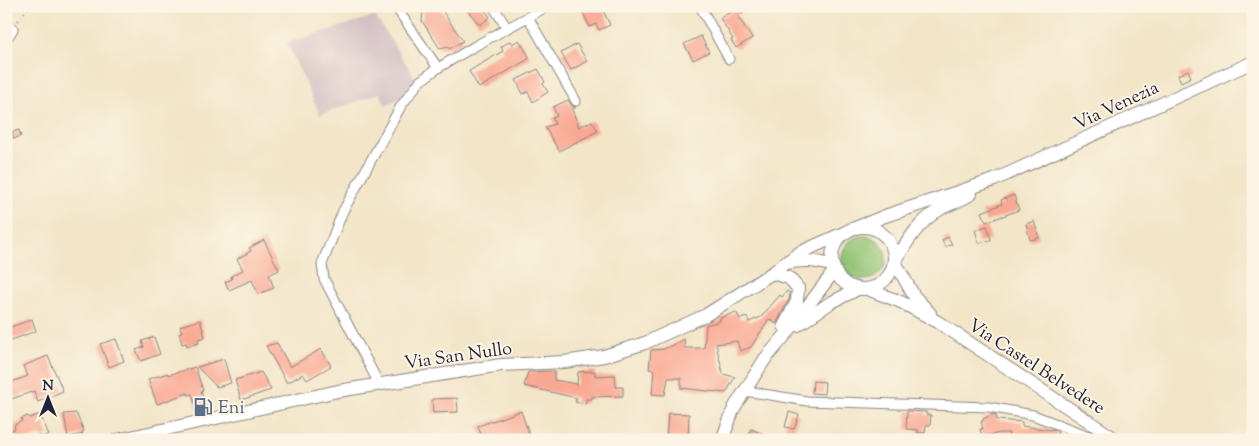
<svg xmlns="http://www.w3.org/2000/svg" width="1259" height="446" viewBox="0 0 1259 446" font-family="'Sorts Mill Goudy',serif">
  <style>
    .industrial { fill: #d2bec3 }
    .green { fill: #93c576; stroke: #5a7458 }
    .building { fill: #f9a993 }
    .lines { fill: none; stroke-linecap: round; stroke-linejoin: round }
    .street-casing { stroke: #8a8482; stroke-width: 11 }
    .secondary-casing { stroke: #8a8482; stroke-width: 14 }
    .path { stroke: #8a8482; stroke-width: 2; stroke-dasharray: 1 4; stroke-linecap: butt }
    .street { stroke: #fff; stroke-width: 9 }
    .secondary { stroke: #fff; stroke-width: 12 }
    .labels { text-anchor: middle; stroke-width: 4; stroke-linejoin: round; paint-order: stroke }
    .street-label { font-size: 18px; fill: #22223b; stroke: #fcf5e5 }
    .service-label { font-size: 18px; fill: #4e5e75; stroke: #fcf5e5; text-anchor: start }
  </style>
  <rect width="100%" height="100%" fill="#fcf5e5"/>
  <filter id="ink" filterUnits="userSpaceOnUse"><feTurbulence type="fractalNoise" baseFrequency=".02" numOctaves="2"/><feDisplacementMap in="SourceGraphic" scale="10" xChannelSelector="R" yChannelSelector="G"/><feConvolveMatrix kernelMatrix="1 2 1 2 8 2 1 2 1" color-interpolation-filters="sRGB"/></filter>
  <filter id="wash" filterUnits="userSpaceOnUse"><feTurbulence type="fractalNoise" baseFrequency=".0096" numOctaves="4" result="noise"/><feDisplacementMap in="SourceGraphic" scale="20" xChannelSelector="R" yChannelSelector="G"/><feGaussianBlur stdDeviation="1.12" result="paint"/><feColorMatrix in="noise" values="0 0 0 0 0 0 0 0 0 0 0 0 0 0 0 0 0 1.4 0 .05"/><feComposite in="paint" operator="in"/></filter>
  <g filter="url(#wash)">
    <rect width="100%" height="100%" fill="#f2e5c8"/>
    <path class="industrial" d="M375 16 416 79 402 98 385 105 380 93 320 115 287 43Z"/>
    <circle class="green" cx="864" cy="258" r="22"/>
    <g id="blocks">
      <g class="building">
        <path d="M431 6H439L463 41 449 49 448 47 440 49 422 21 423 12Z"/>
        <path d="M469 6H482L490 17 480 25 466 9Z"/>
        <path d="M588 6H601L610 25 599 30 596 24 590 27 583 13 590 9Z"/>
        <path d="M727 6H740L743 12 737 15 752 38 736 48 731 40 733 39 720 18 731 12Z"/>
        <path d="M701 36 709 52 693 60 684 44Z"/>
        <path d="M519 40 530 58 479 88 469 71 503 51 501 47 510 41 512 44Z"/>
        <path d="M577 44 587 61 571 70 561 53Z"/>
        <path d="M538 69 545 82 543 84 548 92 533 102 528 92 523 94 516 80Z"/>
        <path d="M1188 70 1191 77 1181 82 1178 75Z"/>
        <path d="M568 100 572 106 576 107 572 109 579 127 592 121 598 131 559 151 545 127 555 124 552 118 557 116 553 107Z"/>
        <path d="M19 130 21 136 14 139 12 132Z"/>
        <path d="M1014 195 1019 210 986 222 982 212 1002 204 1001 200Z"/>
        <path d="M1034 221 1039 238 1030 240 1026 224Z"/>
        <path d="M987 226 991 240 979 243 975 230Z"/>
        <path d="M948 237 952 244 945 247 942 240Z"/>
        <path d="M264 240 279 270 269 275 274 288 258 294 252 280 229 290 225 282 232 279 231 276 243 270 237 259 251 251 249 248Z"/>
        <path d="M787 291 790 293 789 299 776 324 769 319 751 347 740 351 737 341 716 344 723 374 735 377 726 393 681 388V378H668L665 395 652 394 654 370 649 369 651 350 664 349 684 339 685 348H704L706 325 720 321V318L736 312 740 319 747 317 749 322 761 317 780 295 782 297Z"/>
        <path d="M32 319 36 331 6 342V329Z"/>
        <path d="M200 320 205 337 198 339 199 343 187 346 186 343 182 344 179 333 182 332 180 326Z"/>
        <path d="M154 337 160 354 141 361 136 350 144 347 142 341Z"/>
        <path d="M116 339 124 361 109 367 100 344Z"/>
        <path d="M277 343 290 367 321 349 331 366 307 380 303 374 287 383 266 346Z"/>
        <path d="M48 356 63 391 38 402 34 391 6 401V384L28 376 23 366Z"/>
        <path d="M224 359 231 383 217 387 197 367Z"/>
        <path d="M195 367 203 390 201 391 207 411 198 413 192 394 188 395V393L157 404 148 379 168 373V375Z"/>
        <path d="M554 371V380L577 384 578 372 595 371V376L615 375 616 387H623V396L592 397V399H586V404L575 402 577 398 524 386 528 372Z"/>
        <path d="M261 372 271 390 241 400 235 380Z"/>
        <path d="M813 381 825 382 824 394 812 393Z"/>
        <path d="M457 398 458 412 433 413 432 399Z"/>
        <path d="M521 411 529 434 513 440H483L478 426Z"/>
        <path d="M907 411 926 412V415H931L930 425H926L925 433H918V430L906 429Z"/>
        <path d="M789 412 799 415 794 429 785 427Z"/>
        <path d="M76 413 84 431 82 432 83 434 68 437 64 414Z"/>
        <path d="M668 413 689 414 688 440H666Z"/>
        <path d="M40 414 49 435 41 437 40 435 25 440H6V432L15 429 14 425 22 421 21 419 28 416 30 418Z"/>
        <path d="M994 414 996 415 997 420 1022 422V426L1051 430 1052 429 1058 431 1056 440H1013L1008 439 1009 433H1000L982 437 980 429H983L981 422 983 421V419Z"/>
        <path d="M751 429 764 434 762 440H746Z"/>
      </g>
    </g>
  </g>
  <g filter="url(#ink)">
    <use href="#blocks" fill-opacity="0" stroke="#8a8482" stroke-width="1"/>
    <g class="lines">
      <g class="street-casing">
        <g id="street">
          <path d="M395 6 438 68"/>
          <path d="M493 6 507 28"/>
          <path d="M700 6 729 59"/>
          <path d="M528 17 576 101"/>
          <path d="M6 23 13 29 6 40"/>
          <path d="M379 384 324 279 322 264 343 211 401 106 420 81 438 68 475 46 548 6"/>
          <path d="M745 391 807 401 989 407 1033 415 1099 440"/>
        </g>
      </g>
      <g class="secondary-casing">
        <g id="secondary">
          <circle cx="863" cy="258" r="31"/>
          <path d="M855 228 885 216 994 180 1253 62"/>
          <path d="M895 262C908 240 919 221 942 208 952 203 962 200 971 194"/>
          <path d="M895 262 914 296 930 313"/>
          <path d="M786 263C804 260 815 260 833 266"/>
          <path d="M772 273 789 278 798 288 797 301 784 326"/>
          <path d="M867 289 901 302 938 322 1117 440"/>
          <path d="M798 325 830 303 858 289"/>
          <path d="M117 440 338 391 501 365 564 362 604 356 645 343 706 315 772 273 799 253 848 231"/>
          <path d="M722 440 734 408 765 359 788 332 835 270"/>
        </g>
      </g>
      <path class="path" d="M18 21 29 6"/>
      <use href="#street" class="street"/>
      <use href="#secondary" class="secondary"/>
    </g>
  </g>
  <defs>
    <g id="fuel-bare" transform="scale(1.5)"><path d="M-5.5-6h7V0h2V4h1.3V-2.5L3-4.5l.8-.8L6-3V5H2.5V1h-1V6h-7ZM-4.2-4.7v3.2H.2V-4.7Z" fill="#5c6f8a" stroke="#fcf5e5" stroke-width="2.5" paint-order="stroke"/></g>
  </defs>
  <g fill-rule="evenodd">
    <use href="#fuel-bare" x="203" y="407"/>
  </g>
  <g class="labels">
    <g class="street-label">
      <text transform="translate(1116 105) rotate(-25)" y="6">Via Venezia</text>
      <text transform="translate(458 355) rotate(-8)" y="6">Via San Nullo</text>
      <text transform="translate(1037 366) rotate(33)" y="6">Via Castel Belvedere</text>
    </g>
    <g class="service-label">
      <text x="218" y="413">Eni</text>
    </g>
  </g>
  <rect width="1259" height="446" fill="none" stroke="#fcf5e5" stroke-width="25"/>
  <g transform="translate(48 398)" stroke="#fcf5e5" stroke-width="4" paint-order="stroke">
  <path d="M0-4L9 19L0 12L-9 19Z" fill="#22223b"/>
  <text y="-8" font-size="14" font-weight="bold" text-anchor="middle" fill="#22223b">N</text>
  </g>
</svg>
